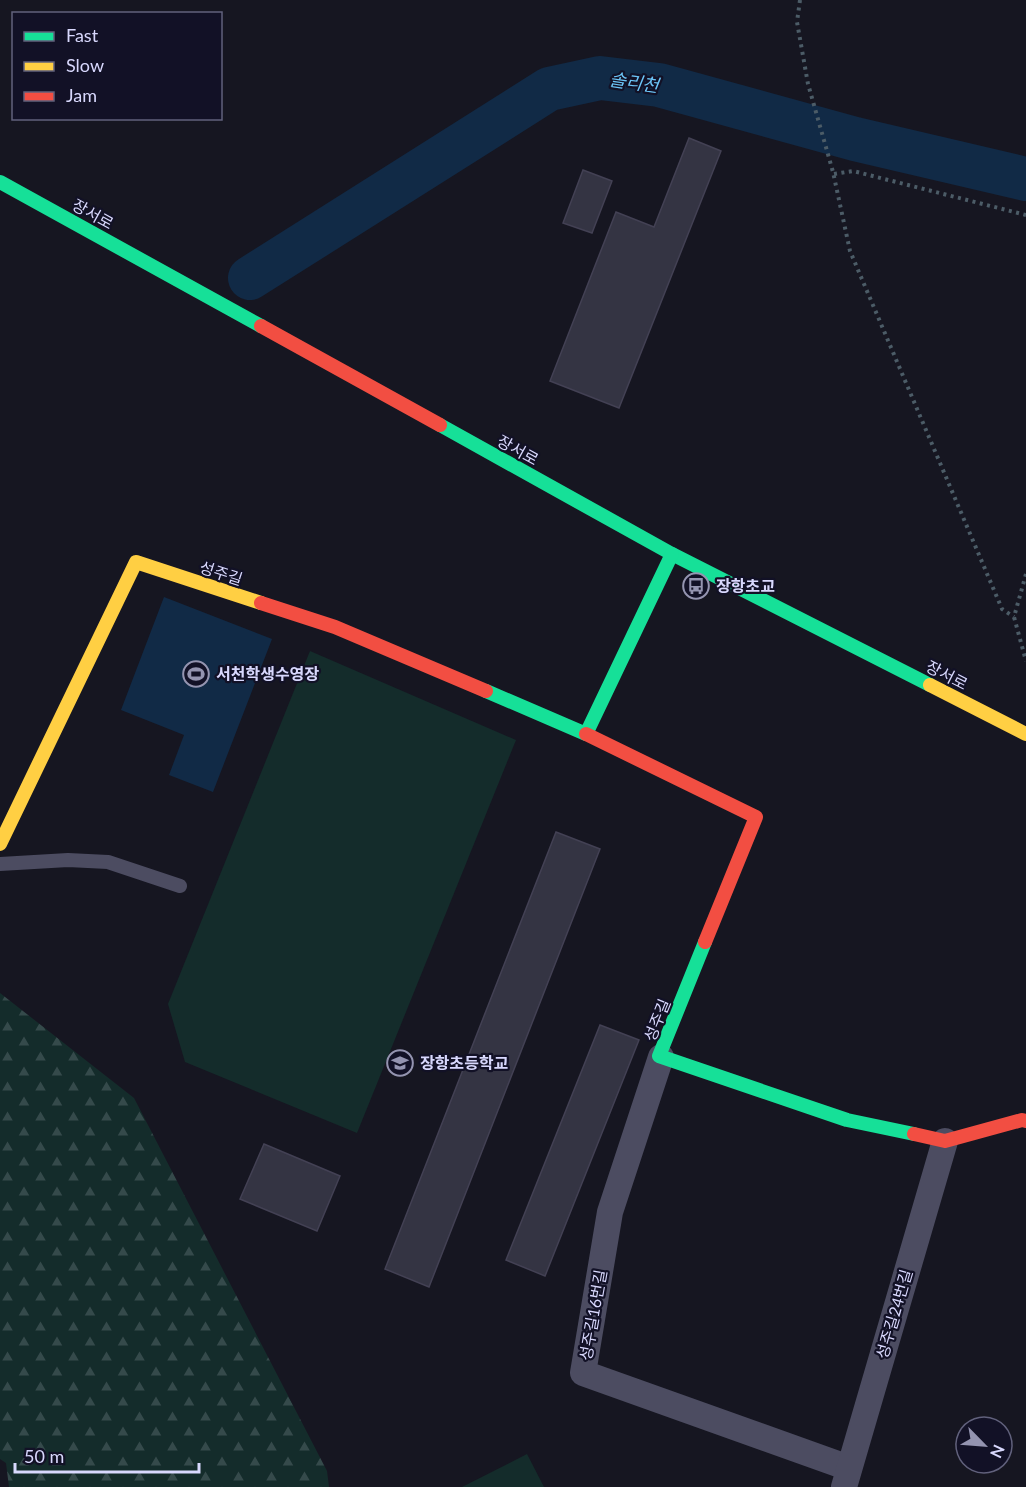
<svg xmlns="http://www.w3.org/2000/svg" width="1026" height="1487" viewBox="0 0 1026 1487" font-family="Lato,'Noto Sans KR',sans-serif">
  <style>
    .green { fill: #142c2b }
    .forest { fill: url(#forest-firs) }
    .water { fill: #112a46 }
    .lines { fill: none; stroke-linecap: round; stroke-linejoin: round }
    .river { stroke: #112a46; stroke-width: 44 }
    .building { fill: #343443; stroke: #434154; stroke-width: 1.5 }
    .path { stroke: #4c5c67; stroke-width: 4; stroke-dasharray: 3 4.5; stroke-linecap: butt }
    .lane { stroke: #4c4c61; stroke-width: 14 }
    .street { stroke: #4c4c61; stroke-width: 26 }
    .fast { stroke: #16e098; stroke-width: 14 }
    .slow { stroke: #ffcf43; stroke-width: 14 }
    .jam { stroke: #f24e42; stroke-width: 14 }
    .labels { text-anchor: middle; stroke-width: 4.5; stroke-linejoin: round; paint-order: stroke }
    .street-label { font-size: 16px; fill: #d8d8fd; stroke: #121126 }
    .poi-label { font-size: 16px; font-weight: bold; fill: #d8d8fd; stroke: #121126; text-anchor: start }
    .water-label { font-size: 18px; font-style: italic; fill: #6cc5f7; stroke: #121126 }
  </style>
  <defs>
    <pattern id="forest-firs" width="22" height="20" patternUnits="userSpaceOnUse" patternTransform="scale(1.5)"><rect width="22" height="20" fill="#142c2b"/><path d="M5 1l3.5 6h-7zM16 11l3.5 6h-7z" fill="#354a4b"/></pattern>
  </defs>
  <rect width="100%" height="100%" fill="#161621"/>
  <g class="green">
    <path d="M310 651 516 740 357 1133 185 1062 168 1004Z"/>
    <path d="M527 1454 544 1487H462Z"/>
  </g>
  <path class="forest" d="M0 993 134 1098 327 1471 329 1487H9L6 1463 0 1459Z"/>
  <path class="water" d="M164 597 272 639 213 792 169 775 184 735 121 710Z"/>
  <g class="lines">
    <path class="river" d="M250 278 549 89 600 78 659 85 855 139 1026 179"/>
  </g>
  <g class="building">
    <path d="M689 138 721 151 619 408 550 381 616 212 654 227Z"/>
    <path d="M583 170 612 181 592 233 563 223Z"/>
    <path d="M556 832 600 849 429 1287 385 1269Z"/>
    <path d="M600 1025 639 1040 545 1276 506 1260Z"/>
    <path d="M264 1144 340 1176 317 1231 240 1199Z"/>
  </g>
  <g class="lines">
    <g class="path">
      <path d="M800 0 797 22 808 84 833 172 850 251 1002 609 1014 617"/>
      <path d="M834 174 853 171 1026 215"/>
      <path d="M1026 574 1014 617 1026 661"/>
    </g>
    <path class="lane" d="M0 864 68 860 108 862 180 886"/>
    <g class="street">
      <path d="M661 1057 610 1212 583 1373 849 1468"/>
      <path d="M844 1487 945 1141"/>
    </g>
    <g class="fast">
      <path d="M0 182 261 326"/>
      <path d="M440 425 672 554 930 685"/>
      <path d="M486 691 586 734 672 554"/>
      <path d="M705 942 659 1056 847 1120 914 1134"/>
    </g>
    <g class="slow">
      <path d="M930 685 1026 734"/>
      <path d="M0 844 136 562 261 603"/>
    </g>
    <g class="jam">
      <path d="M261 326 440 425"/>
      <path d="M261 603 335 627 486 691"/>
      <path d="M586 734 756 817 705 942"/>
      <path d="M914 1134 945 1141 1022 1120 1026 1121"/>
    </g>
  </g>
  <defs>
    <g id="bus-ring" transform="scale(1.35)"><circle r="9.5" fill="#121126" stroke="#9494b0" stroke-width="1.5"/><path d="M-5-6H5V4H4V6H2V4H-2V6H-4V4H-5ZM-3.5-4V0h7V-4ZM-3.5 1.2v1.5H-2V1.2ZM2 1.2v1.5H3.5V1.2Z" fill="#9494b0"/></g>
    <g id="stadium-ring" transform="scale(1.35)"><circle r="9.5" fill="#121126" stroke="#9494b0" stroke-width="1.5"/><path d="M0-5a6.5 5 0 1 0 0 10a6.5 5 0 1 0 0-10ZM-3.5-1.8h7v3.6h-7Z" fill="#9494b0"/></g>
    <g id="school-ring" transform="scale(1.35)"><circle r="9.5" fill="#121126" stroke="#9494b0" stroke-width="1.5"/><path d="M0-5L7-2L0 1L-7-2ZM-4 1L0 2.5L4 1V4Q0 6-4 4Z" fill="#9494b0"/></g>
  </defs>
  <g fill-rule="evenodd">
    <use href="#bus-ring" x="696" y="586"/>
    <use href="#stadium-ring" x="196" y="674"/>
    <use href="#school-ring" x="400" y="1063"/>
  </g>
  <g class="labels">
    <g class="street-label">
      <text transform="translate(93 214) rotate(29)" y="6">장서로</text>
      <text transform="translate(518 450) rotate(29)" y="6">장서로</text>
      <text transform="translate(221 573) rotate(18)" y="6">성주길</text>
      <text transform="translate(947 675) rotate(27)" y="6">장서로</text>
      <text transform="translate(657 1020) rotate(-68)" y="6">성주길</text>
      <text transform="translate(894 1314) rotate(-74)" y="6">성주길24번길</text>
      <text transform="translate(593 1315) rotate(-80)" y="6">성주길16번길</text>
    </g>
    <g class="poi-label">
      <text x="716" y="592">장항초교</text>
      <text x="216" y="680">서천학생수영장</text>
      <text x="420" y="1069">장항초등학교</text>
    </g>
    <g class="water-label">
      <text transform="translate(634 83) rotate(8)" y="6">솔리천</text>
    </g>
  </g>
  <rect x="12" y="12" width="210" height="108" fill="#121126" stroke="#61617c" stroke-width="1.5"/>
  <rect x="24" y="32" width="30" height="9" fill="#16e098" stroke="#61617c" stroke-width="1.5"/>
  <text x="66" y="42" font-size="18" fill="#d8d8fd">Fast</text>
  <rect x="24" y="62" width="30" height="9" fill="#ffcf43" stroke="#61617c" stroke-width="1.5"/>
  <text x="66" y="72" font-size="18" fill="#d8d8fd">Slow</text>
  <rect x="24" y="92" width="30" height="9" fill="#f24e42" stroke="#61617c" stroke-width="1.5"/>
  <text x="66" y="102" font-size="18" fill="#d8d8fd">Jam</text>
  <g transform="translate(984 1445) rotate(115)"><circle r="28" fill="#121126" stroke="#61617c" stroke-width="1.5"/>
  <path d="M0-4.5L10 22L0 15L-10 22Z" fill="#9494b0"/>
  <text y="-9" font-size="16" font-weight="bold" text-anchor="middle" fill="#d8d8fd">N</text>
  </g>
  <path d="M15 1463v9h184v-9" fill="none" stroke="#d8d8fd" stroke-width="3"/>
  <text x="24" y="1463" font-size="18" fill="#d8d8fd" stroke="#121126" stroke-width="4.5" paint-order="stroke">50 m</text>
</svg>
